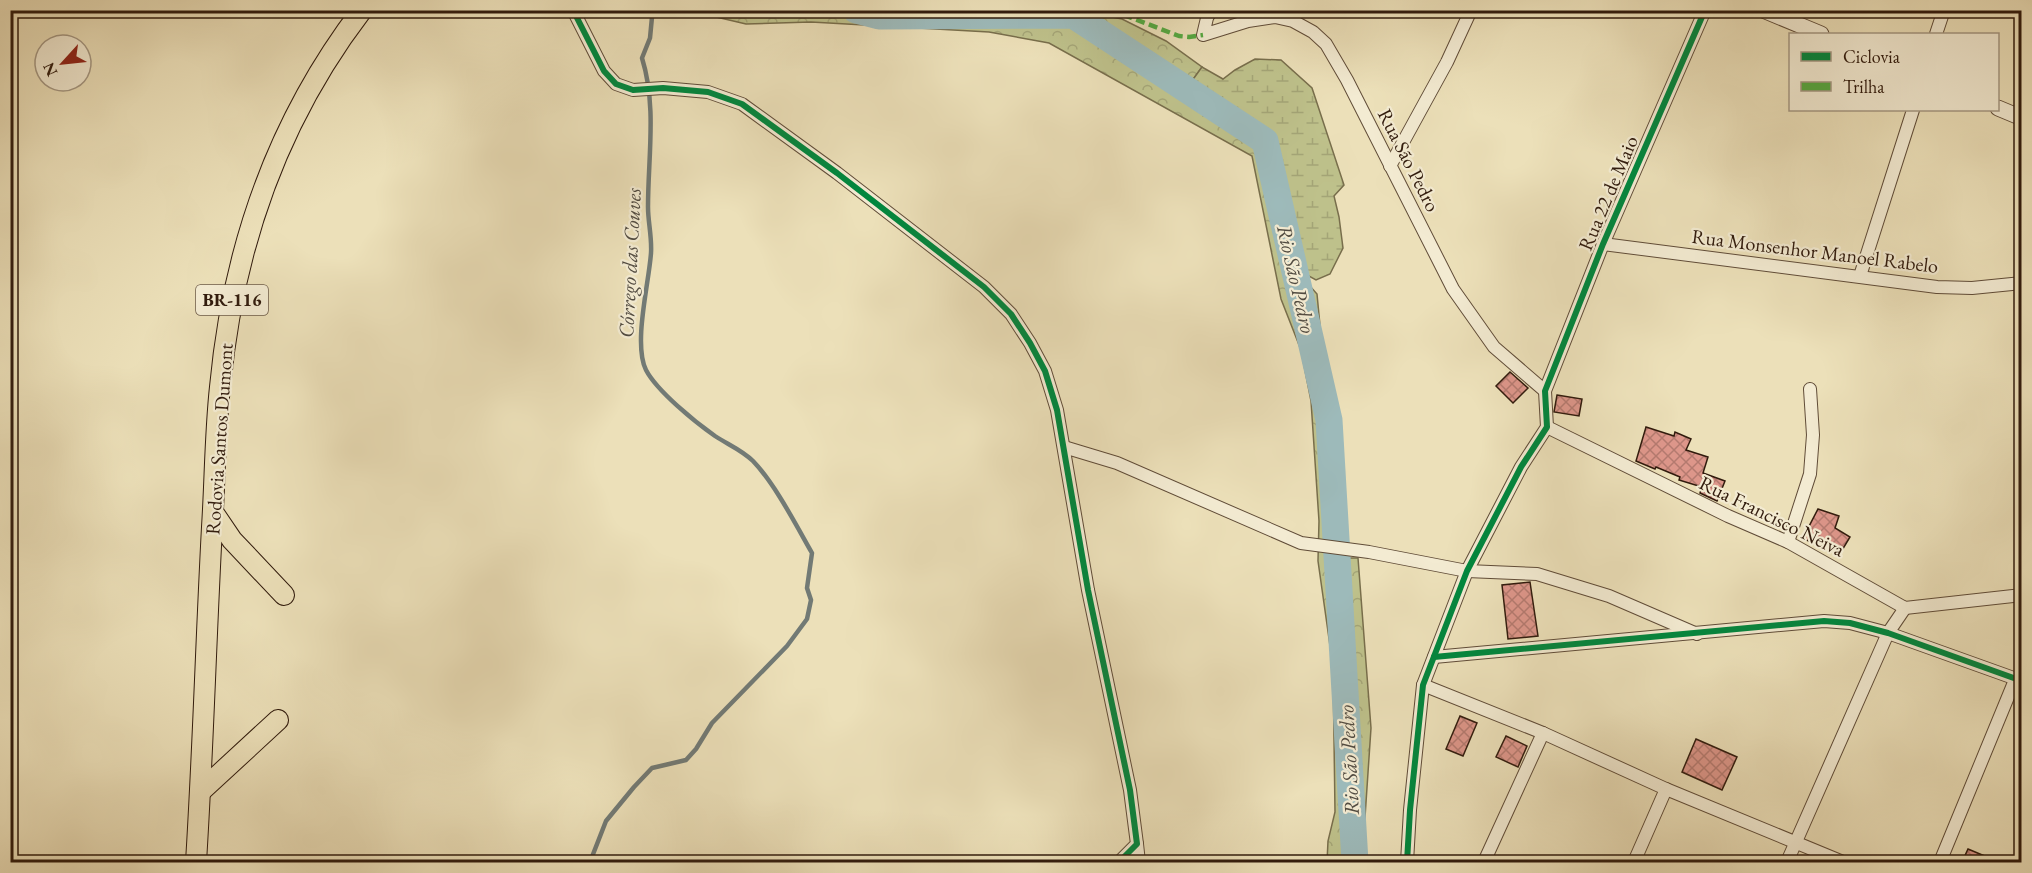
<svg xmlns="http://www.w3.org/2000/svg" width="2032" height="873" viewBox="0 0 2032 873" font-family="'EB Garamond',serif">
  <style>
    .forest { fill: url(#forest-crowns); stroke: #786e4c; stroke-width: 1.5 }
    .wetland { fill: url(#wetland-marsh); stroke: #786e4c; stroke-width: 1.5 }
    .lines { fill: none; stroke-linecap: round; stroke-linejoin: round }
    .stream { stroke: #727a75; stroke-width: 4.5 }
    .river { stroke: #9dbaba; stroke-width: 27 }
    .building { fill: url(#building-cross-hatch); stroke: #311b0d; stroke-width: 1.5 }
    .minor-casing { stroke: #604c38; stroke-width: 14 }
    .tertiary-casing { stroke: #604c38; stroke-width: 17 }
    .trunk-casing { stroke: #311b0d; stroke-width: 22 }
    .minor { stroke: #f3ebd2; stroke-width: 12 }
    .tertiary { stroke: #f3ebd2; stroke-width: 15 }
    .trunk { stroke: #ece0b9; stroke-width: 20 }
    .quiet { stroke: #54a941; stroke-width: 4.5; stroke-dasharray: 9 4.5; stroke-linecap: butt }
    .cycleway-casing { stroke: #f3ebd2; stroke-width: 10 }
    .cycleway { stroke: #00873e; stroke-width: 6 }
    .labels { text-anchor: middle; stroke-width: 4.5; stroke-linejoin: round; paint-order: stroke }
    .shield { fill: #f3ebd2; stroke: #6b5948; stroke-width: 1.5 }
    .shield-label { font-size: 18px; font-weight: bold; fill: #311b0d }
    .street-label { font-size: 20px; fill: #311b0d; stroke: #f3ebd2 }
    .water-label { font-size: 21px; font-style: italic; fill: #514b41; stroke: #f3ebd2 }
  </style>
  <defs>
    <pattern id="forest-crowns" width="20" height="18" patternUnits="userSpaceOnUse" patternTransform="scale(1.5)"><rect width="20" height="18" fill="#bec18b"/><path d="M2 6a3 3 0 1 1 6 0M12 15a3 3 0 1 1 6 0" fill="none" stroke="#a4a577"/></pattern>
    <pattern id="wetland-marsh" width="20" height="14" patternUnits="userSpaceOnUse" patternTransform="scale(1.5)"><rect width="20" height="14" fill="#bec18b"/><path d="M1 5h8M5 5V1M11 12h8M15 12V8" fill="none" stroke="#a4a577"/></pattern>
    <pattern id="building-cross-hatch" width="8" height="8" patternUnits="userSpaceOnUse" patternTransform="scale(1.5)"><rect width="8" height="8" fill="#dd968a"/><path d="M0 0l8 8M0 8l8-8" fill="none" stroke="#b47a6f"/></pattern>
  </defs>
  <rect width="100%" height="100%" fill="#ece0b9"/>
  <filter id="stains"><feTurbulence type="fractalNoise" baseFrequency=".00333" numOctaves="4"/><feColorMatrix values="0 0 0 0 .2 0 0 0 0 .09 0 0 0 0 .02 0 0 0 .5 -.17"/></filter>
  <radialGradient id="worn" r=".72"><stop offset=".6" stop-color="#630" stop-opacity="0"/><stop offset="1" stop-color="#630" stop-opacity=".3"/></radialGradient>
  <path class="forest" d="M658 11H1082L1122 19 1166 41 1202 67 1186 89 1265 141 1294 268 1317 294 1329 420 1337 558H1358L1371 728 1362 862H1327L1328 841 1335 812 1333 667 1318 561 1319 521 1311 401 1301 350 1281 299 1252 156 1049 43 989 32 811 22 746 24 712 16 659 13Z"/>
  <path class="wetland" d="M1255 59 1281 60 1312 88 1344 185 1334 196 1339 217 1343 248 1330 274 1316 280 1294 268 1265 141 1186 89 1202 67 1223 79 1235 70Z"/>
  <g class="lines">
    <path class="stream" d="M590 862 606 821 634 787 652 768 686 760 696 749 712 723 787 646 807 619 811 600 807 588 812 553C796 525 775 484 753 461 742 450 727 444 715 436 695 422 657 391 646 370 633 344 649 283 651 253 652 237 648 222 648 207 648 157 657 106 642 58L650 38 652 17 656 10"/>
    <path class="river" d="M856 10 879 16 1073 15 1265 141 1329 420 1355 862"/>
  </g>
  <g class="building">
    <path d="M1510 372 1528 388 1513 403 1496 386Z"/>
    <path d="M1557 395 1582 399 1579 416 1554 412Z"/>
    <path d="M1646 427 1674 436 1675 432 1691 439 1686 450 1708 457 1703 473 1725 481 1717 501 1700 493 1702 487 1679 480 1680 477 1656 467 1655 469 1636 461Z"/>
    <path d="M1818 509 1839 516 1835 528 1850 537 1841 552 1826 544 1823 549 1803 538Z"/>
    <path d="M1530 582 1538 636 1508 639 1502 585Z"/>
    <path d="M1460 716 1477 723 1463 756 1446 749Z"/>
    <path d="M1506 736 1527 746 1518 767 1496 757Z"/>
    <path d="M1696 739 1737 757 1722 790 1682 772Z"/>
    <path d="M1968 849 1999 862H1962Z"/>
  </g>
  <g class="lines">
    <g class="minor-casing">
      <g id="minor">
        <path d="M573 10 604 71 616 84 633 90 663 88 708 92 742 104 837 173 984 287 1011 314 1030 343 1045 371 1057 410 1088 590 1130 790 1137 844 1119 862"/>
        <path d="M1211 10 1207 18 1203 35 1248 21 1275 17 1293 21 1313 32 1326 44 1347 80 1453 289 1494 347 1545 391"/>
        <path d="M1936 34 1944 10"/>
        <path d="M1390 166 1447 62 1471 10"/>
        <path d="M1603 244 1937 287 1972 288 2022 283"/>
        <path d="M1860 276 1913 110"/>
        <path d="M1547 427 1728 516 1788 542 1905 608 2022 595"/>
        <path d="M1064 447 1117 463 1301 543 1369 552 1467 571 1537 574 1609 596 1697 634"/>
        <path d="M1788 542 1810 474 1813 435 1810 389"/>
        <path d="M1434 657 1824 621 1850 623 1888 633 2022 681"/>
        <path d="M1423 685 1543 733 1666 789 1843 862"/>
        <path d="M1137 844 1139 862"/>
        <path d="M1407 862 1410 810 1423 685 1467 571 1521 467 1547 427 1545 391 1603 244 1705 10"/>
        <path d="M1484 862 1543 733"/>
        <path d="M1634 862 1666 789"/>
        <path d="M1787 862 1888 633 1905 608"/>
        <path d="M1940 862 2015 680"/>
      </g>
    </g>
    <g class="tertiary-casing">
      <g id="tertiary">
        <path d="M1763 10 1821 34"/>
        <path d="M1998 108 2022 118"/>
      </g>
    </g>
    <g class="trunk-casing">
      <g id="trunk">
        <path d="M213 512 232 540 284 595"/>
        <path d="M200 792 278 720"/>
        <path d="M196 862C203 751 206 639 212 527 215 481 215 433 220 387 233 248 277 121 362 10"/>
      </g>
    </g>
    <use href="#minor" class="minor"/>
    <use href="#tertiary" class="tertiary"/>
    <use href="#trunk" class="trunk"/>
    <path class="quiet" d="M1111 10 1179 36 1189 37 1203 35"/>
    <g class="cycleway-casing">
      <g id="cycleway">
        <path d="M573 10 604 71 616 84 633 90 663 88 708 92 742 104 837 173 984 287 1011 314 1030 343 1045 371 1057 410 1088 590 1130 790 1137 844 1119 862"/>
        <path d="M1434 657 1824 621 1850 623 1888 633 2022 681"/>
        <path d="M1407 862 1410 810 1423 685 1467 571 1521 467 1547 427 1545 391 1603 244 1705 10"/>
      </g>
    </g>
    <use href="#cycleway" class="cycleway"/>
  </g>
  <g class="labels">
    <rect class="shield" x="196" y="285" width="72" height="30" rx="4.5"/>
    <g class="shield-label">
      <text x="232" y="306">BR-116</text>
    </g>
    <g class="street-label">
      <text transform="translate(1409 160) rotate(63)" y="7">Rua São Pedro</text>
      <text transform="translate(1608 193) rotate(-67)" y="7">Rua 22 de Maio</text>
      <text transform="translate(1815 251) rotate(7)" y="7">Rua Monsenhor Manoel Rabelo</text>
      <text transform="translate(219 439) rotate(-86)" y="7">Rodovia Santos Dumont</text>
      <text transform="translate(1772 516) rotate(26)" y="7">Rua Francisco Neiva</text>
    </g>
    <g class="water-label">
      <text transform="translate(630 263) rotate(-87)" y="7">Córrego das Couves</text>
      <text transform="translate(1296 279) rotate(77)" y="7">Rio São Pedro</text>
      <text transform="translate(1349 760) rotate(-93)" y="7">Rio São Pedro</text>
    </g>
  </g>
  <rect width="2032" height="873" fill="none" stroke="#ece0b9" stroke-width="36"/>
  <rect x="12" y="12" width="2008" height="849" fill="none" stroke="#311b0d" stroke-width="3"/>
  <rect x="18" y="18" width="1996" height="837" fill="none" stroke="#311b0d" stroke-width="1.5"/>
  <rect x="1789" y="33" width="210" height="78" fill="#f3ebd2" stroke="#a59883" stroke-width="1.5"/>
  <rect x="1801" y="52" width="30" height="9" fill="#00873e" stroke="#a59883" stroke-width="1.5"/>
  <text x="1843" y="63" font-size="18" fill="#311b0d">Ciclovia</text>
  <rect x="1801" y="82" width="30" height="9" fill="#54a941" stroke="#a59883" stroke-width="1.5"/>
  <text x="1843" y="93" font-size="18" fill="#311b0d">Trilha</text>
  <g transform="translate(63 63) rotate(243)"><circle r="28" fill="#f3ebd2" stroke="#a59883" stroke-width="1.5"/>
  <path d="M0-4.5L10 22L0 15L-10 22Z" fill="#8f2418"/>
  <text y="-9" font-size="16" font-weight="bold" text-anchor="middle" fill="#311b0d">N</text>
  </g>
  <rect width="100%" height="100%" filter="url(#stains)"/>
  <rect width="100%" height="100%" fill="url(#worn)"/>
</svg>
